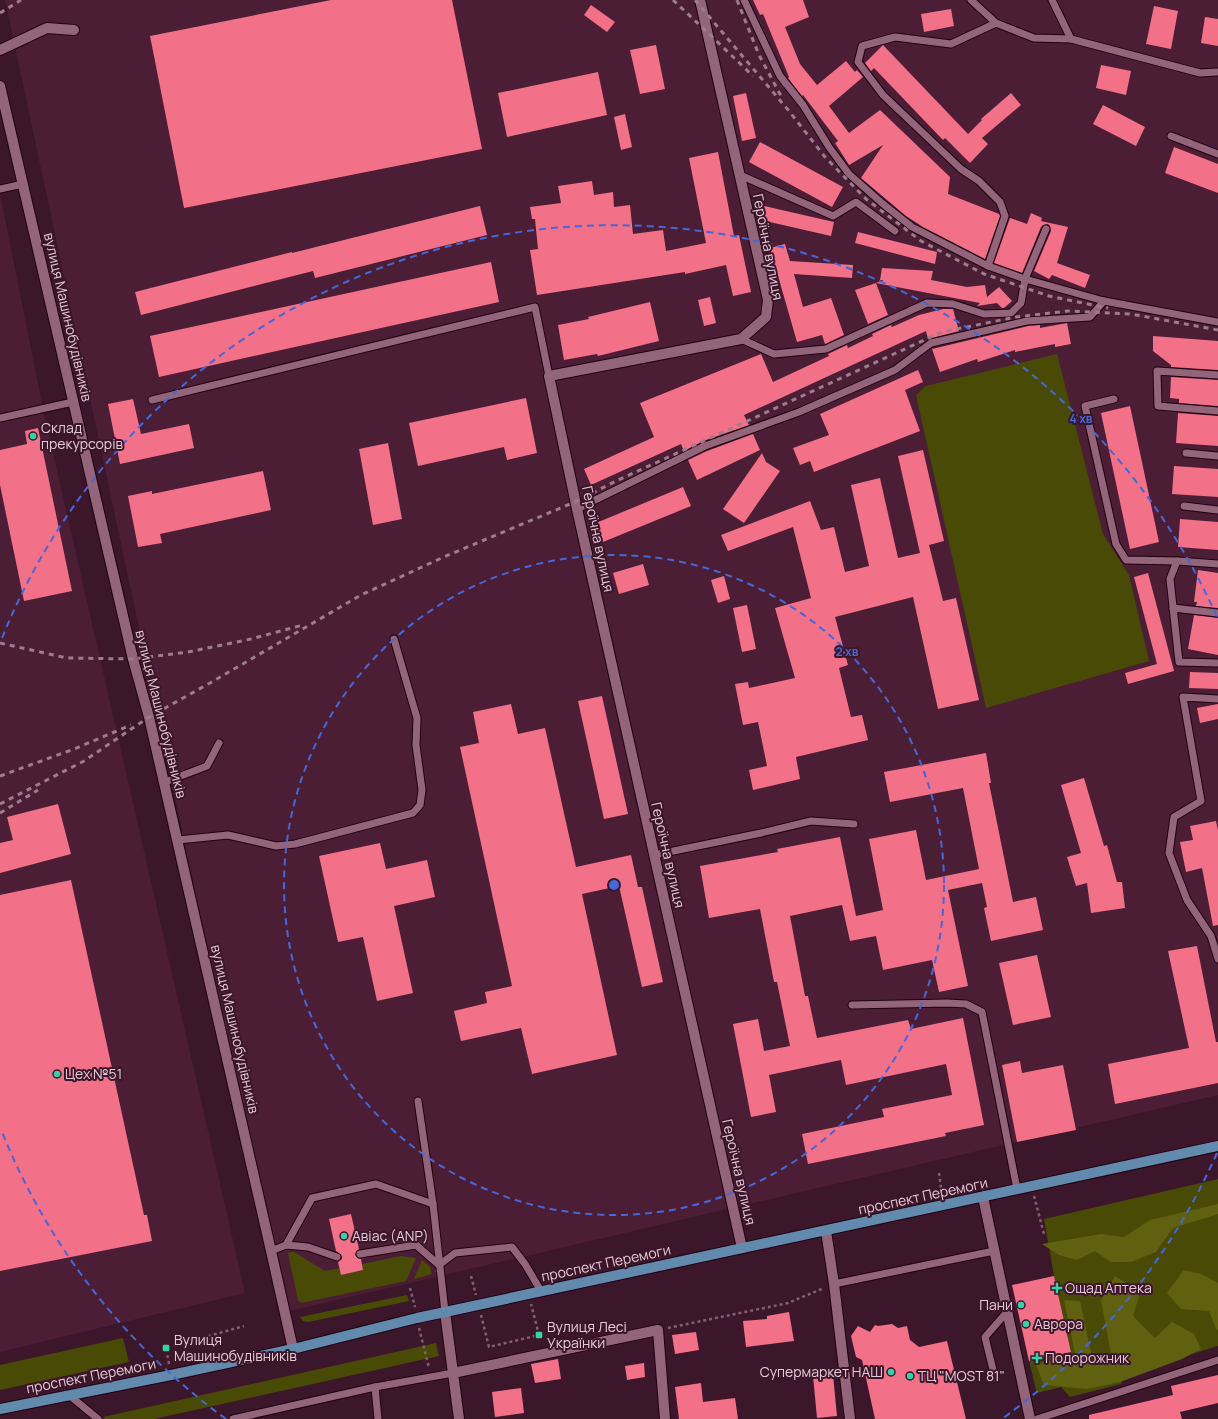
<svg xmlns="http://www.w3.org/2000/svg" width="1218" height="1419" viewBox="0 0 1218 1419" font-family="Manrope,sans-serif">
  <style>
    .built { fill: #4b1e35 }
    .green { fill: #494a06 }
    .forest { fill: #606110 }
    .building { fill: #f37089 }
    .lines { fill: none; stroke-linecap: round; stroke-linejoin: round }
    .service-casing { stroke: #210112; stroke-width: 9 }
    .minor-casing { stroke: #210112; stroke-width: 12 }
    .primary-casing { stroke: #210112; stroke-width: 12 }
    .path { stroke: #816070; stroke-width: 2.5; stroke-dasharray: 3 3; stroke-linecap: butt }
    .service { stroke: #93657a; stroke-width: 7 }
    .minor { stroke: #93657a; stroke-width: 10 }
    .primary { stroke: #628aac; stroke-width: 10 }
    .rail { stroke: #9d7d8d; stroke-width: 3; stroke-dasharray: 5 5; stroke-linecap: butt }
    .ring { fill: none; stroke: #4567d8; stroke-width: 2; stroke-dasharray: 7 5 }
    .poi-dot { fill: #2fd4aa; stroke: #3c162a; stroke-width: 1.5 }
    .labels { text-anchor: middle; stroke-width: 4; stroke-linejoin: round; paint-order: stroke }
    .street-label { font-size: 14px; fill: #e5cad6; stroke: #3c162a }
    .poi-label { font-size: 14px; fill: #e5cad6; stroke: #3c162a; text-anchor: start }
    .centre { fill: #4567d8; stroke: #3c162a; stroke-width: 2 }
    .ring-label { font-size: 12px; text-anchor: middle; font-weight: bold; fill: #4567d8; stroke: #3c162a; stroke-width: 4; stroke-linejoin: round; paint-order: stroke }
  </style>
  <rect width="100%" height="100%" fill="#3c162a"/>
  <g class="built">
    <path d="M5 0H1218V1095L285 1312Z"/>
    <path d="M0 194 43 409 245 1293 0 1352Z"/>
  </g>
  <g class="green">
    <path d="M1057 354 1103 534 1129 575 1149 661 986 708 916 395 926 386Z"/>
    <path d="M1218 1179V1346L1124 1375 1121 1384 1070 1397 1061 1387 1037 1393 1029 1361 1071 1352 1054 1276 1044 1219Z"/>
    <path d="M294 1252 325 1271 340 1268 342 1275 363 1270 362 1264 401 1256 416 1258 406 1281 301 1303 298 1300 288 1253Z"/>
    <path d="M422 1260 430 1267 432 1274 414 1279Z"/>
    <path d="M407 1295 409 1301 308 1322 303 1321 300 1317Z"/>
    <path d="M123 1338 129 1362 0 1390V1365Z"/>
    <path d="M436 1343 439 1356 154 1419H105L103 1417Z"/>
  </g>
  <g class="forest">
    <path d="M1218 1204V1214L1173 1228 1156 1252 1131 1262H1111L1095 1251 1077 1260 1059 1255 1042 1244 1101 1234 1124 1237 1150 1220Z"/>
    <path d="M1184 1270 1201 1274 1218 1283V1330L1216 1329 1209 1311 1181 1309 1167 1293Z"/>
    <path d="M1115 1276 1140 1293 1133 1316 1155 1338 1172 1322 1194 1334 1201 1349 1182 1359 1120 1382 1087 1389 1044 1385 1036 1365 1075 1354 1064 1300 1080 1301 1094 1366 1111 1354 1101 1300Z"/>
  </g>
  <g class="building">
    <path d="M331 0H452L482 149 184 208 150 36Z"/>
    <path d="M753 0H803L809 17 785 27 800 64 817 85 846 61 855 72 857 70 863 77 829 106 849 133 880 110 950 177 948 194 999 214 1000 216 985 259 923 227 906 216 861 178 883 145 849 165 835 143 838 141 803 95 802 96 788 78 789 77 763 14 760 15Z"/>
    <path d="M591 5 615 22 607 32 584 15Z"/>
    <path d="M1154 6 1178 11 1171 49 1146 44Z"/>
    <path d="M951 9 954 26 924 32 921 14Z"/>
    <path d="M1205 17 1218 19V46L1201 43Z"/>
    <path d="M656 45 665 89 640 94 630 50Z"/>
    <path d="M883 45 968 134 982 120 981 119 1011 93 1021 105 982 138 988 144 970 163 945 138 943 140 874 68 871 71 865 63Z"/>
    <path d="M1101 65 1131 71 1126 95 1096 88Z"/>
    <path d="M598 72 607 115 507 137 498 93Z"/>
    <path d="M746 93 756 138 742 141 733 96Z"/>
    <path d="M1103 105 1145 127 1136 146 1093 124Z"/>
    <path d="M625 114 632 147 621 150 614 117Z"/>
    <path d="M760 142 843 187 832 207 749 162Z"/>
    <path d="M1174 147 1218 164V193L1165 173Z"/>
    <path d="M718 152 734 236 739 235 751 292 733 296 726 265 685 274V272L537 295 530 250 538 249 535 219H532L530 207 561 203 558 186 592 181 594 195 613 192 614 207 630 205 633 234 663 230 666 251 706 243 689 158Z"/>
    <path d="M760 205 834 222 831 236 757 219Z"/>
    <path d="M480 206 487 235 315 278 313 271 141 315 135 292 292 252V253Z"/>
    <path d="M1031 213 1042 218 1041 221 1068 227 1057 263 1090 275 1085 288 1052 275 1049 279 1034 271 1051 231 1050 226 1048 224 1043 225 1041 227 1022 273 994 263 1010 218 1027 224Z"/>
    <path d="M858 232 937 252 935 264 855 243Z"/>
    <path d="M785 244 790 261 853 265 852 278 794 274 803 307 831 298 844 335 825 344 822 335 797 342 770 248Z"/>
    <path d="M491 262 499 302 159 377 150 336Z"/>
    <path d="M882 268 933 271 931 280 967 287 985 285 987 297 999 287 1012 301 1004 308H1002L997 303 977 306 980 303 876 283 884 280H880Z"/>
    <path d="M876 283 888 315 868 324 855 290Z"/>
    <path d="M710 297 716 323 704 326 698 300Z"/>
    <path d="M650 302 659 341 598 356 597 354 564 360 558 325 589 319 588 317Z"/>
    <path d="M943 309H953L959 331 928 339 926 331 744 415 749 425 703 441 684 451 681 444 591 485 584 469 654 437 640 403 761 354 773 382 829 356 828 354 847 345 848 348 873 336 872 334 891 325 892 327 919 315Z"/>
    <path d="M1067 323 1071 344 1055 347V344L1015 352V350L978 362 977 359 940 372 932 349 1028 326 1040 325V328Z"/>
    <path d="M1153 336 1218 341V370L1171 367V365L1153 351Z"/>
    <path d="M918 370 923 382 905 390 920 431 814 472 810 461 800 465 793 448 829 435 820 414Z"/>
    <path d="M1171 377 1218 380V406L1179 403V399L1170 398Z"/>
    <path d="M526 398 537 453 507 460 504 447 418 466 409 423Z"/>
    <path d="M133 399 141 434 189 424 194 448 120 464 108 404Z"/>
    <path d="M1130 406 1159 542 1130 549 1101 413Z"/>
    <path d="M1178 413 1218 416V446L1176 443Z"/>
    <path d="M38 428 72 591 24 601 0 485V450L27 444 25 431Z"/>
    <path d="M753 434 760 450 697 480 688 460 707 451Z"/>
    <path d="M388 443 402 519 373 525 359 449Z"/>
    <path d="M923 450 944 541 929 545 943 601 956 598 979 700 938 709 913 597 835 617 848 665 839 668 851 717 862 715 868 740 796 757 800 779 753 790 749 770 767 766 758 722 743 725 735 684 748 682 749 688 795 678 775 608 811 598 793 527 728 551 721 535 810 501 821 530 834 527 845 572 869 566 851 485 880 478 898 558 920 553 898 456Z"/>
    <path d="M762 453 766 462 780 471 744 523 723 509Z"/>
    <path d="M1174 466 1218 469V497L1172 494Z"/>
    <path d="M263 471 271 510 160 534 162 543 138 547 128 496 152 491V494Z"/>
    <path d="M683 487 691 506 603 542 596 523Z"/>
    <path d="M1180 519 1218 522V550L1178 547Z"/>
    <path d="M643 564 649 585 619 594 613 573Z"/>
    <path d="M1198 570 1218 573V608L1196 606 1197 602H1194Z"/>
    <path d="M1148 573 1174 671 1128 684 1125 673 1157 664 1134 577Z"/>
    <path d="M724 576 730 599 718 603 711 580Z"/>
    <path d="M747 605 756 649 742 652 733 608Z"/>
    <path d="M1194 615 1218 618V655L1188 649Z"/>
    <path d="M1190 672 1218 673V689L1189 688Z"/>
    <path d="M602 696 628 814 604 819 578 701Z"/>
    <path d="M511 704 518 734 545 728 576 867 631 855 638 887H642L663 982 642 987 619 886 582 894 617 1055 532 1074 521 1028 461 1041 454 1011 487 1003 485 992 512 986 460 747 479 743 473 712Z"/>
    <path d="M1218 704V719L1200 723 1197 708Z"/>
    <path d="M986 753 991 783H989L1013 902 1036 897 1043 930 991 941 984 908 987 907 982 883 948 890 968 986 939 992 932 960 883 970 876 936 850 941 842 905 790 916 805 996H808L817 1038 908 1020 911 1029 963 1018 984 1125 945 1133 946 1136 808 1164 802 1134 884 1117 882 1109 952 1095 946 1064 846 1085 841 1060 769 1075 776 1112 751 1117 733 1024 758 1019 764 1051 790 1046 777 982H774L760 909 709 918 700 866 778 852 777 849 840 837 856 916 883 910 869 839 916 830 926 880 979 869 963 788 890 802 884 772Z"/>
    <path d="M1084 778 1104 846 1107 845 1117 882H1122L1125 908 1091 913 1087 883 1076 886 1067 857 1081 853 1061 785Z"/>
    <path d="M58 804 71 854 0 873V843L13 840 7 817Z"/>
    <path d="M1216 821 1218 830V925L1213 926 1202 868 1186 872 1180 842 1193 840 1190 826Z"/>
    <path d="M380 843 386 869 427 860 435 897 394 906 413 993 377 1001 363 937 338 942 319 856Z"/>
    <path d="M71 880 144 1215H147L152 1241 0 1271V895Z"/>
    <path d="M1197 946 1216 1042H1218V1083L1115 1104 1108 1064 1189 1048 1168 951Z"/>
    <path d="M1037 955 1051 1017 1013 1025 999 963Z"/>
    <path d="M1020 1061 1022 1073 1063 1065 1076 1130 1017 1142 1002 1065Z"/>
    <path d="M351 1214 359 1249 356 1252 355 1255 358 1258 361 1259 363 1270 341 1275 338 1262 342 1259V1256L336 1251 329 1219Z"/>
    <path d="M1054 1276 1071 1352 1029 1361 1012 1285Z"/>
    <path d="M789 1312 794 1341 746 1347 743 1321 767 1319V1316Z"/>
    <path d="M892 1324 898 1328 907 1326 910 1340 919 1347 947 1341 966 1419H875L862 1360 856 1357 851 1336 858 1326 870 1332 875 1325 878 1326Z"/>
    <path d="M696 1332 699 1350 675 1354 672 1335Z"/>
    <path d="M558 1359 561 1379 535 1383 531 1364Z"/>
    <path d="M644 1363 645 1377 627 1380 625 1366Z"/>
    <path d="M833 1375 837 1416 817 1418 813 1376Z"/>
    <path d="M1218 1375V1403L1180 1412 1182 1419H1089V1415L1173 1395 1171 1386Z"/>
    <path d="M701 1383 703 1402 735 1398 738 1419H679L675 1387Z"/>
    <path d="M521 1388 524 1413 495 1417 492 1392Z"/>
  </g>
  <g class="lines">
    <g class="service-casing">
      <g id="service">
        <path d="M744 0 780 76 803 105 829 147 849 174 883 204 912 227 988 266 1025 279 1104 301 1218 322"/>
        <path d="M971 0 996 23"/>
        <path d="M1052 0 1071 39 1200 73 1218 72"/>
        <path d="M1171 136 1218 154"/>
        <path d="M740 175 833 216 856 202 895 231"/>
        <path d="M0 189 23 184"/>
        <path d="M988 266 1005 216 1000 202 979 181 961 169 883 95 858 62 862 46 895 37 951 44 996 23 1034 38 1071 39"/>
        <path d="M741 339 774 354 826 349 927 303 953 304 984 314 1011 313 1021 303 1025 279 1046 229"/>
        <path d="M1218 375 1157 371 1158 406 1218 411"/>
        <path d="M1114 399 1085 406 1116 544 1126 560 1177 561"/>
        <path d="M152 400 535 307 549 376"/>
        <path d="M0 418 73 402"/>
        <path d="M1186 453 1218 456"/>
        <path d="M1184 506 1218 510"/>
        <path d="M577 509 705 446 799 412 895 370 931 343 1027 321 1090 317 1104 301"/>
        <path d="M1173 608 1218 613"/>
        <path d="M1217 663 1179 662 1170 579 1177 561 1218 564"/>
        <path d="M1218 699 1183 697 1201 801 1174 817 1169 853 1187 900 1211 936 1218 959"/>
        <path d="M165 782 207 766 219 743"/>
        <path d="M178 840 228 835 276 846 295 844 413 813 420 805 422 790 416 745 417 718 394 639"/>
        <path d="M654 855 761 833 811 821 854 824"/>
        <path d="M852 1005 947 1003 966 1004 982 1012 1017 1189"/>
        <path d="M418 1101 433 1204 445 1312"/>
        <path d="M286 1245 312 1198 376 1184 433 1204"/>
        <path d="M271 1251 286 1245 308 1247 337 1257"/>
        <path d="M360 1254 416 1245 439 1265"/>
        <path d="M439 1265 455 1253 512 1247 525 1264 541 1291"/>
        <path d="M834 1284 994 1251"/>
        <path d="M995 1378 985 1337 1007 1312"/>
        <path d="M375 1387 378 1419"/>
        <path d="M69 1395 98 1419"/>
        <path d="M233 1419 375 1387 453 1373"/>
        <path d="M1037 1419 1218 1360"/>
      </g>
    </g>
    <g class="minor-casing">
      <g id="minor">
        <path d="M700 0 768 300 766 317 741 339 549 376 577 509 742 1248"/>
        <path d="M0 50 47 28 74 30"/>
        <path d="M0 86 133 659 149 717 271 1251 293 1349"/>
        <path d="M983 1197 1030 1419"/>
        <path d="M826 1231 834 1284 850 1419"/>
        <path d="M445 1312 459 1419"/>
        <path d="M453 1373 658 1330 665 1419"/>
      </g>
    </g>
    <g class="primary-casing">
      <path id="primary" d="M0 1409 171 1375 293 1349 417 1318 1218 1146"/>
    </g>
    <g class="path">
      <path d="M939 1173 942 1195"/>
      <path d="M1034 1196 1044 1234"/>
      <path d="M471 1276 476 1295"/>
      <path d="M410 1288 415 1307"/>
      <path d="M481 1315 489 1347 539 1335 531 1304"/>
      <path d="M419 1328 429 1368"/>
      <path d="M668 1328 788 1303 824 1288"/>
      <path d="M169 1364 166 1348 244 1326"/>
    </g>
    <use href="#service" class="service"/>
    <use href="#minor" class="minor"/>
    <use href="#primary" class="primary"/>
    <g class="rail">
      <path d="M673 0 706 31 753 76"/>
      <path d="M695 0 789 111 825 157 866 199 921 241 984 274 1049 296 1108 308"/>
      <path d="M737 0 759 55 781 96"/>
      <path d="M0 13 21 0"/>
      <path d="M0 643 67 658 133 659 188 652 251 639 303 625"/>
      <path d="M0 776 74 749 131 725"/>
      <path d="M0 804 84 761 149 717 210 683 361 595 446 556 575 502 616 481 942 332 1016 317 1068 311 1131 314 1218 330"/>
      <path d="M0 813 38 790"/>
    </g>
  </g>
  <g class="ring">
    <circle cx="614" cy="885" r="330"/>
    <path d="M1217 1153A660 660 0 0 1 1002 1419M226 1419A660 660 0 0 1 2 1132M2 638A660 660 0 0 1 1217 617"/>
  </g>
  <g class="poi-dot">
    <circle cx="33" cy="436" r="4"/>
    <circle cx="57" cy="1074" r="4"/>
    <circle cx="344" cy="1236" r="4"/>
    <path d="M1055 1282h4v4h4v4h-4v4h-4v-4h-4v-4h4z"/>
    <circle cx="1021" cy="1305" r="4"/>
    <circle cx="1026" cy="1324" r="4"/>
    <rect x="535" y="1331" width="8" height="8" rx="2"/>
    <rect x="162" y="1344" width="8" height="8" rx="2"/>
    <path d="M1035 1352h4v4h4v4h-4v4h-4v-4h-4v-4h4z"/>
    <circle cx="891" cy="1372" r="4"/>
    <circle cx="910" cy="1376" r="4"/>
  </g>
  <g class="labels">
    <g class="street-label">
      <text transform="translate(768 247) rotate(79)" y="5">Героїчна вулиця</text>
      <text transform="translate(68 317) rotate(77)" y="5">вулиця Машинобудівників</text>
      <text transform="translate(598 539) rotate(78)" y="5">Героїчна вулиця</text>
      <text transform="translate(161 714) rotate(76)" y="5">вулиця Машинобудівників</text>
      <text transform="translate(668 855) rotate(77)" y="5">Героїчна вулиця</text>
      <text transform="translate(235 1029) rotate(77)" y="5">вулиця Машинобудівників</text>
      <text transform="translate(739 1172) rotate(77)" y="5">Героїчна вулиця</text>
      <text transform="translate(923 1196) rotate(-12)" y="5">проспект Перемоги</text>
      <text transform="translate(606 1263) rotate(-12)" y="5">проспект Перемоги</text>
      <text transform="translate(91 1376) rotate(-11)" y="5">проспект Перемоги</text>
    </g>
    <g class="poi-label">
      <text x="41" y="433">Склад<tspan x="41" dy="16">прекурсорів</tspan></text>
      <text x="65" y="1079">Цех №51</text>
      <text x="352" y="1241">Авіас (ANP)</text>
      <text x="1065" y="1293">Ощад Аптека</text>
      <text x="1013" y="1310" text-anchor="end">Пани</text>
      <text x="1034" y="1329">Аврора</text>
      <text x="547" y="1332">Вулиця Лесі<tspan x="547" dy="16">Українки</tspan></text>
      <text x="174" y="1345">Вулиця<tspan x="174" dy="16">Машинобудівників</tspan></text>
      <text x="1045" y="1363">Подорожник</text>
      <text x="883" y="1377" text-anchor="end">Супермаркет НАШ</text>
      <text x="918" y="1381">ТЦ "MOST 81"</text>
    </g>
  </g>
  <circle cx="614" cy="885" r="6" class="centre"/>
  <g class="ring-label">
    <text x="1081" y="423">4 хв</text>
    <text x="847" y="656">2 хв</text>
  </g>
</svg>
